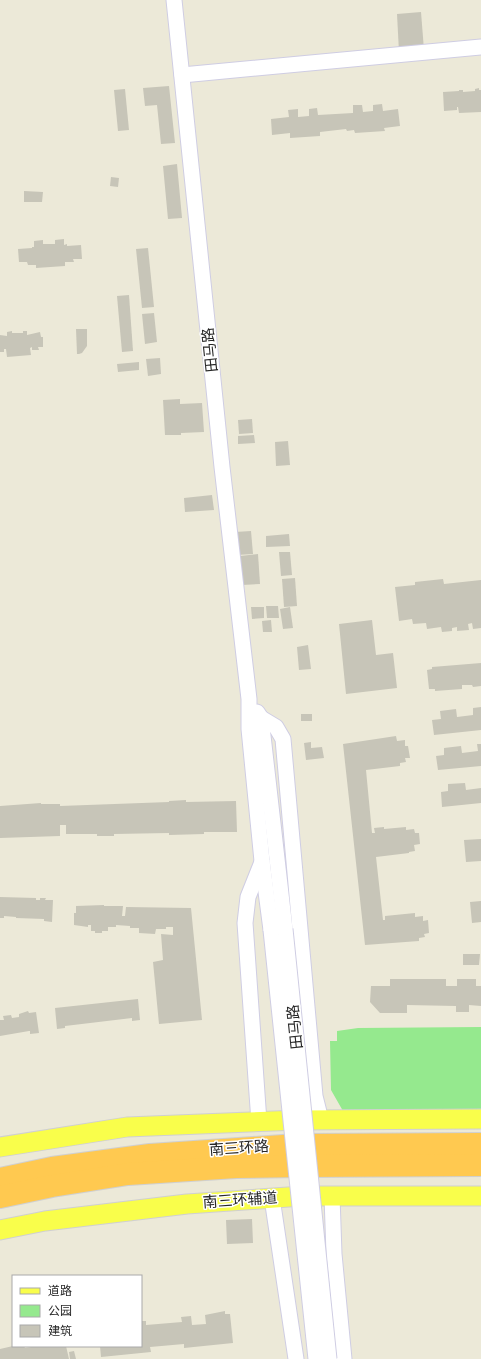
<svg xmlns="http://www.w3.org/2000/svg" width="481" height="1359" viewBox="0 0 481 1359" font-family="Figtree,'Noto Sans SC',sans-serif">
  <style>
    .green { fill: #95e98e }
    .building { fill: #c7c5b8 }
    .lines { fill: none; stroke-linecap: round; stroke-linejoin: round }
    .minor-casing { stroke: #cfcde3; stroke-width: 17 }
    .major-casing { stroke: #d0d0d0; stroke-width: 21 }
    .highway-casing { stroke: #d0d0d0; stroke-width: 24 }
    .minor { stroke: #fff; stroke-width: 15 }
    .major { stroke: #f9fe4b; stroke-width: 19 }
    .highway { stroke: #ffc950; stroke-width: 22 }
    .minor-bridge-casing { stroke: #cfcde3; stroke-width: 17; stroke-linecap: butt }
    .minor-bridge { stroke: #fff; stroke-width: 15 }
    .labels { text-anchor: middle; stroke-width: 3; stroke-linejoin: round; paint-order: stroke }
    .street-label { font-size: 15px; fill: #282828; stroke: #fff }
  </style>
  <rect width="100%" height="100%" fill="#ece9d8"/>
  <path class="green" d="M481 1027V1109L343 1111 331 1090 330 1041H337V1031L358 1028Z"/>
  <g class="building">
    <path d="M421 12 424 50 399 52 397 14Z"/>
    <path d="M169 86 175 143 161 144 157 105 145 106 143 88Z"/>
    <path d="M479 88V90H481V112L459 113 458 107H457V110L444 111 443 92 459 91V90H463V92L475 91V89Z"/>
    <path d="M125 89 129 130 118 131 114 90Z"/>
    <path d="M382 104 383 111 398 109 400 126 384 128 385 131 355 133 354 130 347 131 346 129 320 132V136L290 138V133L272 135 271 119 289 117 288 110 298 109V117L309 116V109L317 108 318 115 353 113V105H362L363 112 373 111V105Z"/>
    <path d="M177 164 182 218 168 219 163 166Z"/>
    <path d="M111 177 119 178 118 187 110 186Z"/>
    <path d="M24 191 43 192 42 202H24Z"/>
    <path d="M64 239V245L67 244V246L81 245 82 259H73L74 262H65V266L36 268V265H28L27 262H19L18 249 32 248V247H34V241L43 240V244H55V240Z"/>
    <path d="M148 248 154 307 142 308 136 249Z"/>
    <path d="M129 295 133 351 122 352 117 296Z"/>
    <path d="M154 313 157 342 145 344 142 314Z"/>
    <path d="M76 329H87V346L82 353 79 354H77Z"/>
    <path d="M12 331V333H23V331H27V335L40 332 41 337H43V347H38L39 350H32V347L30 348 31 355 7 357 6 349H4V352H0V335L7 336V332Z"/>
    <path d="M160 358 161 374 148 376 146 359Z"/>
    <path d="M139 362V370L118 372 117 364Z"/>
    <path d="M180 399V404L202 403 204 432 181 433V435H165L163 400Z"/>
    <path d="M252 419 253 433 239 434 238 420Z"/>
    <path d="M254 435 255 443 238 444V436Z"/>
    <path d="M288 441 290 465 276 466 275 442Z"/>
    <path d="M212 495 214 510 185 512 184 498Z"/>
    <path d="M251 531 253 554 237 555 235 532Z"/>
    <path d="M289 534 290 546 266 547V536Z"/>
    <path d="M279 552H290L292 575 281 576Z"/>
    <path d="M258 554 260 584 242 585 240 556Z"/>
    <path d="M295 578 297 606 284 607 282 579Z"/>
    <path d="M443 579 444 584 481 580V628L473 629 472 623 468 624 469 630 457 631V627L452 628V631L442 632 441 627 427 629 426 623 413 624 412 619 399 621 395 587 415 585V582Z"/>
    <path d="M266 606H278L279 618H267Z"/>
    <path d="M251 607H264V618L252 619Z"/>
    <path d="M290 607 293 628 283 629 280 609Z"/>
    <path d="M271 620 272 632H263L262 621Z"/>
    <path d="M372 620 376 655 393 653 397 688 346 694 339 624Z"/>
    <path d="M308 645 311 669 299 670 297 647Z"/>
    <path d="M481 663V686L473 687 472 685H462V689L435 691V689H429L427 670 432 669V667Z"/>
    <path d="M481 707V730L434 735 432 720 441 719 440 711 456 709 457 717 473 715V708Z"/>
    <rect x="301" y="714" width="11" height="7"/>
    <path d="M396 736 397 741 405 740V746H408L410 758H405L406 762 400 763V766L366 770 372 833H375L374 828 384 827V829L406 827V830L414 829 415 833H419L420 844 414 845 415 851 409 852V853L376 857 383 920H385V916L415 913V917L423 916V921L428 920 429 933 424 934 425 937 419 938V941L365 945 343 744Z"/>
    <path d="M311 742V748L322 747 324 758 306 760 304 743Z"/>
    <path d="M477 744H481V766L438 770 436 756 444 755V748L461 746 462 753 478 751Z"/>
    <path d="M465 783 466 790 481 788V803L442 807 441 792 448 791V784Z"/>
    <path d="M186 800V802L236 801 237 832H204V834L169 835V833L114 834V836H97V834H66V825H60V836L0 838V806L41 803V804H60V806L169 802V801Z"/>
    <path d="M481 839V861L466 862 464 840Z"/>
    <path d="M0 897 36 898V900H40V898H46L45 900H53L52 922 44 921V919L16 918V917L4 916V918H0Z"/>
    <path d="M481 901V922L472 923 470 902Z"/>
    <path d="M104 905V906H123L122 916H125L126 907 191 908 202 1020 159 1024 153 962 163 960 161 934 173 935V927H166V929H156L155 934 139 933V928H130V926L116 925V927H108V931H102V933H95V931H91V925H88V927L74 925V913H76V906Z"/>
    <path d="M463 954H480L479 965H463Z"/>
    <path d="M390 979H446V986H457V979H476V986H481V1006L469 1005V1012H456V1006L407 1005V1013H380L370 1002 371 986H390Z"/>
    <path d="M138 999 140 1020 132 1021V1018L65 1026V1028L57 1029 55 1008Z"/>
    <path d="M28 1011 29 1013 36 1012 39 1033 30 1034V1031H29L0 1036V1020H4L3 1016 11 1015 12 1018 19 1017V1014Z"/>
    <path d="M252 1219 253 1243 227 1244 226 1220Z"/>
    <path d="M225 1311V1314H230L233 1343 184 1348V1344L150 1347 151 1352 101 1357 100 1346H141V1321H146V1325L182 1322 181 1317 191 1316 192 1325 206 1324 205 1315Z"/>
    <path d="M13 1346H24L25 1348 37 1346H66L69 1359H0V1349Z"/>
    <path d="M74 1351 76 1359H70L69 1352Z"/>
  </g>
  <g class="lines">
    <g class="minor-casing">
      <g id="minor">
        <path d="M174 0 222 467 249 699V729L262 861 271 930"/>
        <path d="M182 75 481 47"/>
        <path d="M257 712 261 718 285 929"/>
        <path d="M261 718 276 727 283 739 315 1096 321 1120"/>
        <path d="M259 1122 245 923 248 897 262 862"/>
        <path d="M332 1196 334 1254 344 1359"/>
        <path d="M272 1198 296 1359"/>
      </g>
    </g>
    <g class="major-casing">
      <g id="major">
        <path d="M0 1147 127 1127 300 1120 481 1119"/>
        <path d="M0 1230 45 1221 187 1204 303 1196H481"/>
      </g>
    </g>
    <g class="highway-casing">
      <g id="highway">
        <path d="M0 1179 52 1168 150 1155 297 1145 481 1144"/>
        <path d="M0 1197 52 1186 128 1174 236 1167 301 1166 481 1165"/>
      </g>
    </g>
    <use href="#minor" class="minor"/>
    <use href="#major" class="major"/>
    <use href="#highway" class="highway"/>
    <g class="minor-bridge-casing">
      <g id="minor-bridge">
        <path d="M285 929 329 1359"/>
        <path d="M271 930 316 1359"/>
      </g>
    </g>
    <use href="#minor-bridge" class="minor-bridge"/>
  </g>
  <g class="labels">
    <g class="street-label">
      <text transform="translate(210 350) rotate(-96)" y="5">田马路</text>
      <text transform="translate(295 1027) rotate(-96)" y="5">田马路</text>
      <text transform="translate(239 1148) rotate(-4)" y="5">南三环路</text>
      <text transform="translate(240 1200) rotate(-4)" y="5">南三环辅道</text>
    </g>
  </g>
  <rect x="12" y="1275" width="130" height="72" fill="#ffffff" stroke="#a9a9a9"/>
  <rect x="20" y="1288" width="20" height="6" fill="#f9fe4b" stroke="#a9a9a9"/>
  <text x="48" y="1295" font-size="12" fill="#282828">道路</text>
  <rect x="20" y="1305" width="20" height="12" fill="#95e98e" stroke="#a9a9a9"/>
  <text x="48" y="1315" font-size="12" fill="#282828">公园</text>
  <rect x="20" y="1325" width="20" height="12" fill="#c7c5b8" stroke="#a9a9a9"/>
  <text x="48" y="1335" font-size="12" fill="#282828">建筑</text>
</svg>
